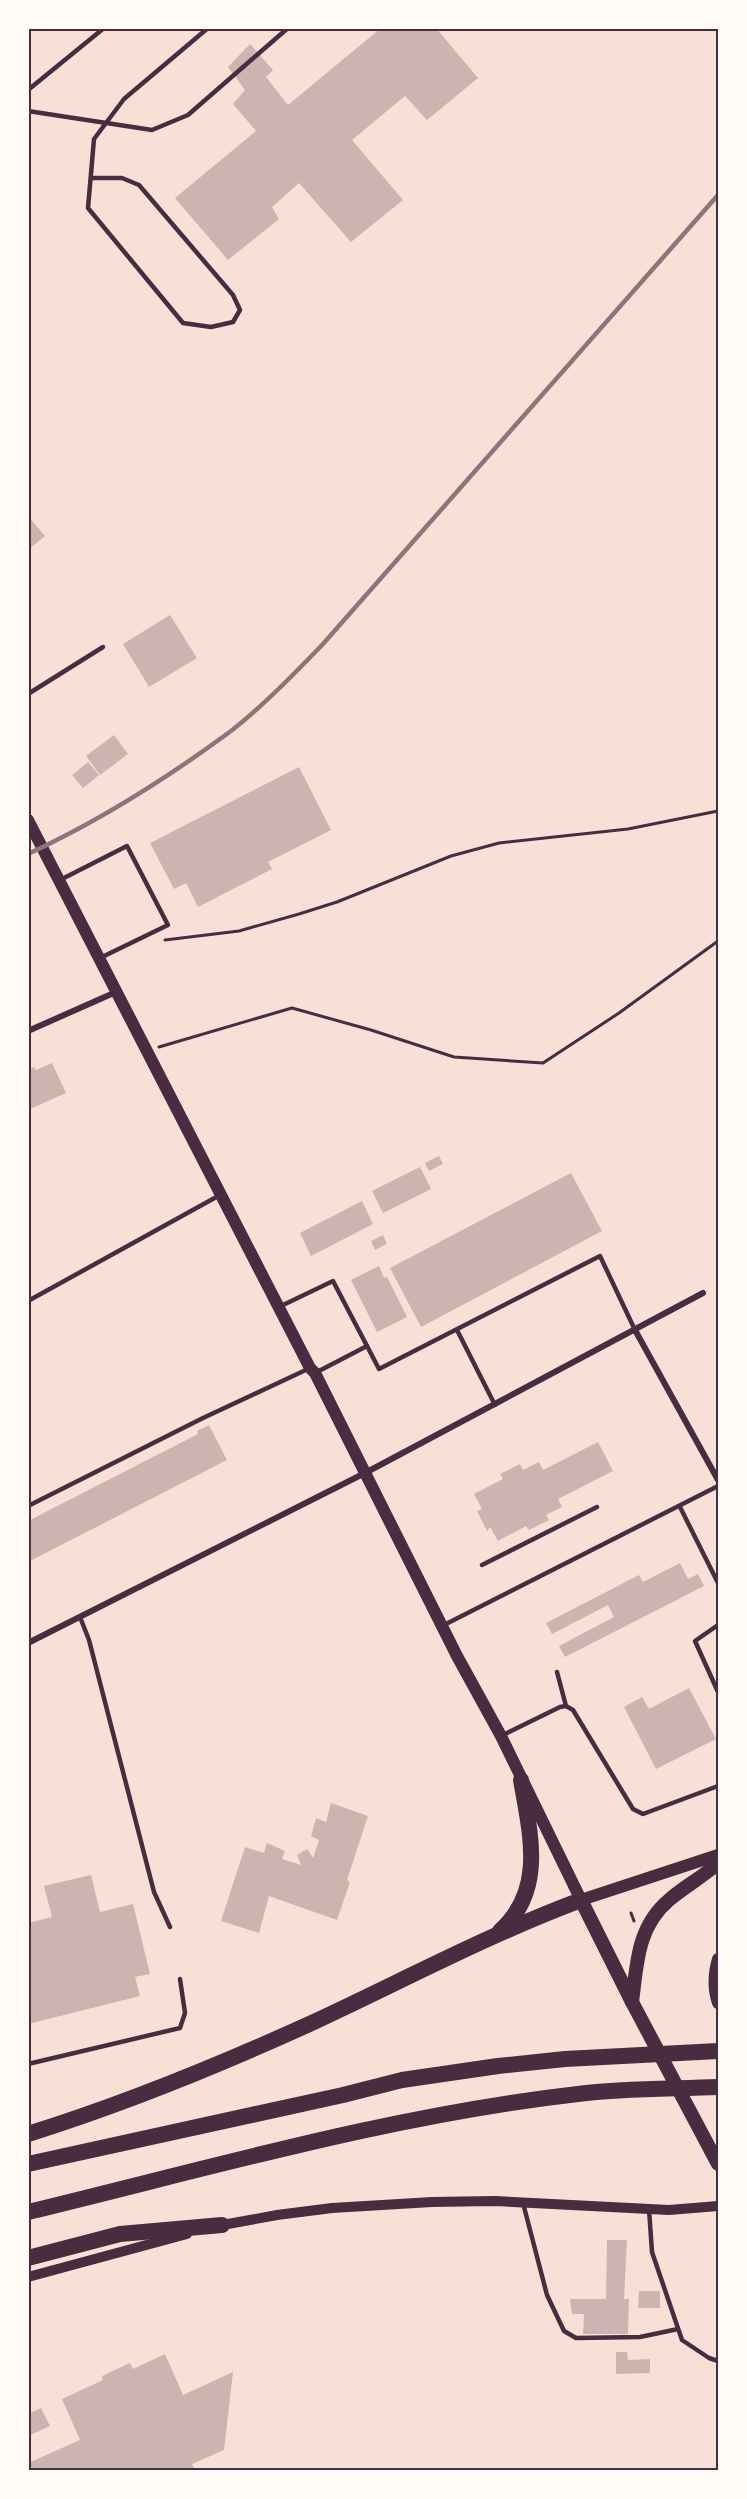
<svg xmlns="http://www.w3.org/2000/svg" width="747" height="2499" viewBox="0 0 747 2499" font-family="'Asap Condensed',sans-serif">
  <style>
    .building { fill: #ccb4b1 }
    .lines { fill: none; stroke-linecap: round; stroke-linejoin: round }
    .path { stroke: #4a2c40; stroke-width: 3 }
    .service { stroke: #4a2c40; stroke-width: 4.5 }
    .minor { stroke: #4a2c40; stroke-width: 6 }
    .tertiary { stroke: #4a2c40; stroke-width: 10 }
    .secondary { stroke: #4a2c40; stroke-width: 12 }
    .primary { stroke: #4a2c40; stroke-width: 14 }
    .motorway { stroke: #4a2c40; stroke-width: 16 }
    .rail { stroke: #8f747c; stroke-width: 4.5 }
    .neatline { fill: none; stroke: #4a2c40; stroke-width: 2 }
  </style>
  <rect width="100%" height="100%" fill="#f7e1d7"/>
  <g class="building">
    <path d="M381 28H436L478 78 427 120 405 96 352 140 403 200 351 242 299 183 272 207 279 219 228 260 175 198 256 131 233 104 245 90 228 67 250 44 273 70 266 77 288 105Z"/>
    <path d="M28 516 45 536 28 550Z"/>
    <path d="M170 615 197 658 149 687 123 644Z"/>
    <path d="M114 735 128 754 100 775 86 756Z"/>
    <path d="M88 762 99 775 83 788 72 775Z"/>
    <path d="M299 767 331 830 268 862 272 869 198 907 186 883 174 889 150 843Z"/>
    <path d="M52 1063 66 1093 28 1110V1070L34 1067 36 1070Z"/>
    <path d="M439 1156 443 1164 429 1171 425 1163Z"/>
    <path d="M420 1167 431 1189 383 1213 372 1191Z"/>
    <path d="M571 1173 602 1231 421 1327 390 1268Z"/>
    <path d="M362 1201 373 1224 311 1256 300 1233Z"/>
    <path d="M383 1235 387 1244 375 1250 371 1241Z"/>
    <path d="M379 1266 384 1278 387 1277 407 1317 377 1332 351 1280Z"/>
    <path d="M209 1425 227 1460 28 1562V1521L198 1434 197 1431Z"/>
    <path d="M598 1442 613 1471 558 1499 562 1507 546 1515 549 1520 529 1530 526 1526 498 1541 490 1527 487 1531 477 1511 482 1509 474 1494 503 1479 500 1474 520 1464 523 1470 539 1462 543 1470Z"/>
    <path d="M680 1563 688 1579 698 1574 704 1586 565 1657 559 1646 614 1617 608 1605 552 1634 546 1623 639 1575 643 1582Z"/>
    <path d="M689 1688 716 1739 656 1769 624 1707 642 1697 649 1709Z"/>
    <path d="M331 1803 368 1816 347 1880 350 1882 337 1920 269 1896 259 1933 221 1921 245 1847 264 1853 267 1843 285 1851 282 1859 301 1865 297 1855 307 1849 313 1858 319 1840 311 1836 316 1818 326 1822Z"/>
    <path d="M91 1875 100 1912 133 1904 150 1974 135 1977 140 1996 28 2024V1923L52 1917 44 1886Z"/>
    <path d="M607 2240H627L624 2299H629L628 2334H583L584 2314H572L570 2299H606Z"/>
    <path d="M639 2291H660V2308H638Z"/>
    <path d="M616 2352H627L628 2360 650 2359V2373L616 2374Z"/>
    <path d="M165 2354 183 2395 233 2372 224 2450 192 2464 195 2470H28V2463L80 2440 62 2399 103 2380 102 2376 130 2363 133 2369Z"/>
    <path d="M41 2408 50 2426 28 2436V2414Z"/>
  </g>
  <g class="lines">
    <g class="path">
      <path d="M165 940 239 931 299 914 337 902 451 856 499 843 628 829 718 811"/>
      <path d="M159 1047 292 1008 371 1030 454 1057 543 1063 619 1013 718 941"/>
      <path d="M631 1913 634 1921"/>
    </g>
    <g class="service">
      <path d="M28 90 104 28"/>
      <path d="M28 111 152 130 188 115 288 28"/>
      <path d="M91 178H122L139 185 233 295 240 310 233 322 211 327 183 323 88 208 94 139 124 99 208 28"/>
      <path d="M28 694 103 647"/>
      <path d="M60 880 127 846 168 925 100 958"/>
      <path d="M28 1301 220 1195"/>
      <path d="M281 1306 333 1281 367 1346 317 1372"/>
      <path d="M457 1330 495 1405"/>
      <path d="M367 1346 379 1369 600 1256 635 1330"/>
      <path d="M28 1506 203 1418 310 1368"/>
      <path d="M680 1507 718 1583"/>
      <path d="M482 1565 597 1507"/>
      <path d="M80 1617 89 1640 154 1892 170 1927"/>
      <path d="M444 1625 718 1486"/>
      <path d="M718 1625 695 1641 718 1692"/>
      <path d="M557 1672 566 1706"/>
      <path d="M503 1735 560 1707 566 1706 573 1710 633 1809 643 1814 718 1786"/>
      <path d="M28 2064 180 2028 185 2013 180 1979"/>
      <path d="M523 2203 547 2295 564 2331 576 2338 640 2337 678 2329"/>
      <path d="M649 2209 652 2252 682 2340 709 2358 718 2361"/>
    </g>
    <g class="minor">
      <path d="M28 1031 116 992"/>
      <path d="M635 1330 718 1480"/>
      <path d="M28 1643 365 1473 703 1293"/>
    </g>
    <g class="tertiary">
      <path d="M217 2226 277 2215 332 2208 432 2202 495 2201 669 2210 718 2206"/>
      <path d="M28 2277 187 2234"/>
    </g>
    <g class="secondary">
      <path d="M28 820 310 1368 315 1373 457 1656 501 1736 581 1900 718 1855"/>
      <path d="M718 1959C714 1973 713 1989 718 2003"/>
    </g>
    <g class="primary">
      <path d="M581 1900 632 2002 718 2164"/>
      <path d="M632 2002C637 1964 637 1927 669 1900 685 1886 703 1877 718 1863"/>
    </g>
    <g class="motorway">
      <path d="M500 1931C546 1890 530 1833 521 1780"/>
      <path d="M28 2134C127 2103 222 2064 316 2021 404 1980 490 1934 581 1900"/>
      <path d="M28 2164 343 2095 402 2080 498 2066 565 2059 718 2051"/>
      <path d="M28 2212C210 2168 392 2115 578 2094 624 2088 672 2089 718 2087"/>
      <path d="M28 2258 120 2234 222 2225"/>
    </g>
    <path class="rail" d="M28 854C97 822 170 776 231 731 264 705 294 674 323 644L718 195"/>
  </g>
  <rect width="747" height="2499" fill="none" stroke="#fffaf5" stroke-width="60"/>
  <rect x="30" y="30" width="687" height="2439" class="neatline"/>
</svg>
